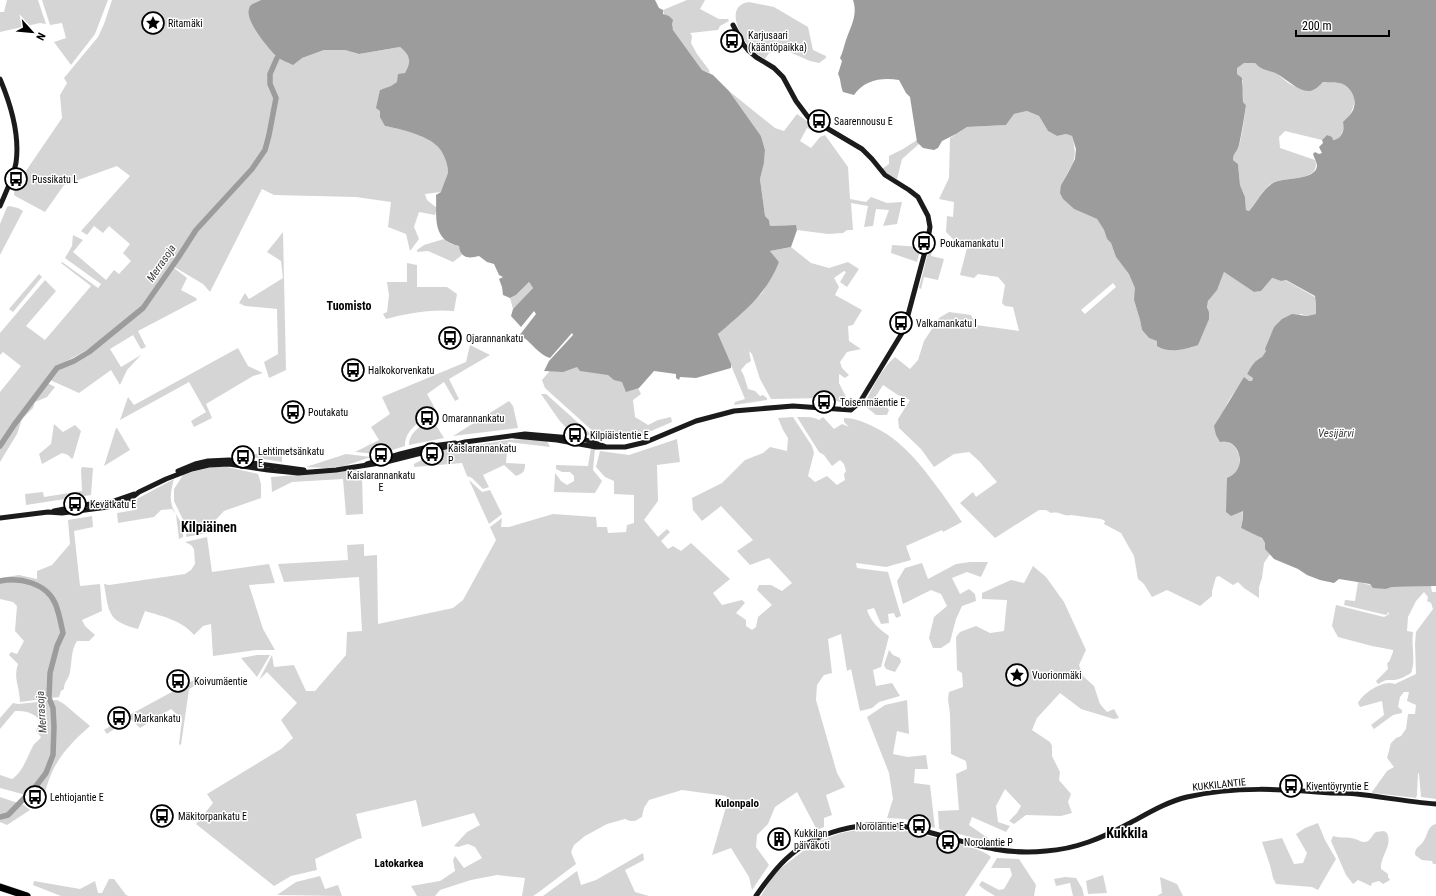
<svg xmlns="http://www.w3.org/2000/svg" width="1436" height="896" viewBox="0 0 1436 896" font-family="'Roboto Condensed',sans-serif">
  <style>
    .green { fill: #d5d5d5; fill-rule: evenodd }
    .water { fill: #9c9c9c; fill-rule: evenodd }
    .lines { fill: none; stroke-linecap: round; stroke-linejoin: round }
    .river { stroke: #9c9c9c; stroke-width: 5.5 }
    .highway-casing { stroke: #dbdbdb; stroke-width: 8 }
    .secondary { stroke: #1b1b1b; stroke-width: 5 }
    .highway { stroke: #000; stroke-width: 7 }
    .labels { text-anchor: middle; stroke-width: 3; stroke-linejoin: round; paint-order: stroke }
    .poi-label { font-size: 10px; fill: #000; stroke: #fff; text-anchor: start }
    .street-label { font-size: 10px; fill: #000; stroke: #fff }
    .water-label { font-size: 11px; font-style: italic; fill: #3d3d3d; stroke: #fff }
    .neighbourhood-label { font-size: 11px; font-weight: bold; fill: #000; stroke: #fff }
    .quarter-label { font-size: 12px; font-weight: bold; fill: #000; stroke: #fff }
    .district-label { font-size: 14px; font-weight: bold; fill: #000; stroke: #fff }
  </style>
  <rect width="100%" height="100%" fill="#fff"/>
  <g class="green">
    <path d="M7 0H38L46 24 40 23 0 32V12H4Z"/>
    <path d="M42 0H108L95 34 71 65 54 42 66 38 62 23 50 25Z"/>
    <path d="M112 0H261L259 2 302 58 324 50H345L359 54 400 47C402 49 406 51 408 53 414 65 402 80 392 86 388 88 384 89 380 90V111L385 126C400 129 426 135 437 146 443 151 448 164 448 172 448 174 442 188 441 192L425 194 427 200 437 208 435 215 419 212 414 227 419 239 410 251 406 234 388 227 391 202 356 197 274 195 262 189 210 292 203 284 171 265 141 307 87 350 56 367 44 381 55 387 47 397 35 402 33 408 22 419 17 434 0 462V392L21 366 3 352 0 355V333L45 280 56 291 26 326 45 340 91 286 61 263 62 262 98 288 101 284 65 258 72 246 73 235 83 240 73 252 106 280 114 270 119 274 131 261 123 253 130 244 109 226 103 233 94 226 87 235 81 231 130 176 117 166 64 185 45 212 17 197 14 195 15 187 62 118 60 95 67 83 64 78 98 37 104 24Z"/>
    <path d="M687 0H705L700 9 719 19H728L729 21 720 26 718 30 690 33 692 36 691 43 697 54 709 70 710 73 702 70 673 30C671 22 664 18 663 10Z"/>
    <path d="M749 2 774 7 808 27 813 50 826 56V58L819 63 810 61 778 47 769 53 765 59C761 56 756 53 752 50 741 39 723 6 749 2Z"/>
    <path d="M1244 63H1255C1264 71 1267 69 1277 74 1281 76 1283 79 1287 82 1301 91 1310 93 1323 82 1330 84 1339 81 1345 85 1362 96 1352 111 1345 124 1342 131 1343 139 1333 140L1329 136 1327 135 1322 140 1285 131 1279 137 1280 148 1315 160C1322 182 1285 177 1274 182 1264 187 1256 203 1249 211L1246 210 1245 197 1240 185 1238 164 1233 160C1233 153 1238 151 1239 146 1243 132 1244 119 1246 105L1243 102C1244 95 1240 88 1243 81L1237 74V66Z"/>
    <path d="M729 91 775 128 784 131 797 114 821 131 817 133 807 128 800 141 811 148 820 137 825 135 848 167 850 199 866 202 871 197 887 203 902 202 897 224 883 226 889 210 876 209 873 226 864 227 868 206 851 203 853 230H847L843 233 828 234 797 230 796 225 770 226 769 220 765 216 760 179 764 163 765 150 761 136Z"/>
    <path d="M1027 111 1039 116 1048 131 1057 136 1066 134 1072 136C1079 162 1072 163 1061 185L1063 199 1074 209 1097 219 1104 230 1107 239 1111 243 1116 257 1139 286 1134 300 1140 320 1142 330 1149 338 1158 341 1209 312C1204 302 1211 298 1216 290 1220 284 1221 278 1224 272L1254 292 1261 291 1271 278 1281 281 1285 280 1315 297 1316 305V314L1307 316 1301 314 1274 327 1266 351 1262 357 1258 359 1247 374 1253 378 1252 381H1249L1244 378C1240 385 1236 390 1231 397 1226 404 1224 412 1218 419L1226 441C1233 444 1237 448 1239 455L1243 518 1241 528C1248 531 1262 535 1265 543 1267 549 1265 549 1270 554L1264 563 1262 578 1259 587V598L1244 588 1238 582 1233 585 1219 576 1216 577 1212 591V596L1200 606 1167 590 1152 597 1144 584 1138 579 1134 556 1121 533 1104 524 1105 521 1101 519 1071 515C1063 517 1061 511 1051 513L1046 510H1039L995 538 960 503 973 492 976 497 997 482 979 461 969 452 954 454 934 467 921 449 899 428 898 419 910 400 898 395 883 385 874 399 883 402 889 410 887 415H876L864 405C871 390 882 368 895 357L910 369 918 360 924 341 939 318 949 312 971 315 976 325 1019 331 1013 307 1005 306 1002 303 1005 285 998 277 978 274 974 278 960 275 967 248 954 240 946 232 947 216 953 217 954 202 939 199 949 178 950 138 967 127 1006 125 1014 114ZM1113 283 1116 287 1085 314 1081 310Z"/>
    <path d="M917 140 919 144 902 159 897 179 889 175 882 169 889 164V156L903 149Z"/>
    <path d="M9 206 18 208 23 211 0 255V224L7 207Z"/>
    <path d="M283 232 286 370 269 378 264 362 278 354 277 309 245 306 239 303 245 293 249 299 283 278 281 261 267 252Z"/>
    <path d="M935 236 931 256 944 259 938 280 924 277 921 289 919 288 932 237Z"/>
    <path d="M444 239 451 244 459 246 462 255 453 262 428 251 417 252V250L424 245Z"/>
    <path d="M892 245 921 247 917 262 891 253Z"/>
    <path d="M791 247 811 263 829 268 848 262 859 269 847 287 840 282 846 272 844 271 834 278 839 287 835 295 862 310 853 325 848 326 849 341 861 349 847 352 840 362 842 368 849 375 845 378 839 374V383L848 401 840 402 827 398 771 399 760 379 752 354 749 351 751 361 746 364 741 370 744 376 748 389 755 391 760 396 763 395 767 398V400L734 405 735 402 745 399 718 334 762 293 779 262 770 251Z"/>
    <path d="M407 263 417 265V287H447L457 294 454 311C430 309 409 313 386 319L383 314 387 312 389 295 387 282H407Z"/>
    <path d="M174 268 187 278 181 290 196 298 197 300 138 331 146 347 141 349 133 335 110 349 121 367 141 355 127 370 120 385 111 370 79 393 50 380 58 370 90 353 144 309Z"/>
    <path d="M39 274 42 277 13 312 9 309Z"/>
    <path d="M529 282 533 288 513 309 510 298 516 295Z"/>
    <path d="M470 345 490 355 449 379 459 399 455 401 444 382 427 394 437 412C422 420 405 428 405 446L379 454 355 452 379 440 371 427 390 414 382 397 466 362Z"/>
    <path d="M238 348 248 366 263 373 253 376 206 404 212 418 194 427 191 421 206 412 189 382 120 420 128 397 134 405Z"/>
    <path d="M566 351 638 388 641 394 633 400 635 417 648 425 658 420 671 417 672 422 635 438 625 439 607 437 596 434 545 388 542 380 549 372 550 367Z"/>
    <path d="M541 394H546L593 436 570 432 559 420Z"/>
    <path d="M509 401 513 406 518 428 453 436Z"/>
    <path d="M793 417 812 446 814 453 808 476 815 482 827 476 837 485 845 480 844 474 846 471 844 464 840 460 832 466 824 455 819 452 797 417C804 417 813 416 819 420L823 417 834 429 842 424 849 427 844 422V418C854 418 861 421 870 425 903 440 920 464 941 492 948 502 955 512 962 522L943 532 942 530 906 546 911 560 886 567 856 563 857 568 888 572 901 616 896 618 894 613 888 614 889 623 881 624 874 608 867 610C870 621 880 630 889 636L881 667 873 670 876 686 892 683 900 696 879 702 872 708 860 711 851 669 847 671 841 634 828 639 832 673 824 675 817 685 816 700 837 773 845 787 826 795 832 815 824 818V827L817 830 797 792 775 807 768 824 757 835 756 847 769 865 752 890 749 877 731 848 712 855 726 807 727 798 726 796 682 790 649 800 644 808 642 817 635 821H630L625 819 607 824 585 836 574 845 571 852 576 864 539 892 533 896H522L525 878 497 875 471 880 440 890 435 896H417L411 886 440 881 455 871 453 860 455 856 464 868 482 858 475 847 468 844 458 847 454 846 467 832 480 825 474 813 422 827 416 800 356 814 362 838 358 839 315 859 317 870 291 876 274 886 196 824 213 803 207 794 281 749 293 738 281 720 297 703 267 672 259 680 272 655 274 667 294 665 306 691H315L346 655 347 632 362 631 359 577 284 582 278 564 348 560 347 545 364 544V556L377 555 378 624 453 608 463 600 496 540 490 527 502 518 501 527H509L553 514 596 517 597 527H607L608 533 626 532 627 525 634 523V495L614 494V481L605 477 596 467 600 451 629 455 677 439 680 462 657 465 658 501 644 520 658 537 667 529 670 532 661 541 668 549 673 546 681 551 691 543 730 579 713 593 722 605 742 600 745 603 736 613 746 620V626L752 630 756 627 758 617 772 605 757 590 759 585H771L782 591 792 583 769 558 750 565 737 551 753 540 721 506 702 521 693 510 692 498 722 483 745 460 763 453 770 447 787 451 788 438 783 430 778 418Z"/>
    <path d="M432 419 444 438 409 445C409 432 421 426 432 419Z"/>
    <path d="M54 424 63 432 75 425 81 431 73 458 72 459 68 455 62 453 42 464 39 454 51 444Z"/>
    <path d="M117 428 130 450 104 466 116 428Z"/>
    <path d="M523 439 547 441 550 447 508 442 506 463 525 464C525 472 523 473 516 476L504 465 483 475 489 487 483 489 472 478 467 476 462 463 414 467V464L429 456 438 454 437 451 508 440Z"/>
    <path d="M271 446 276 455 282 452V462L251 457Z"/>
    <path d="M591 448H595L593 470 602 481 595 493 554 492 555 473 561 481 567 485 574 481V476L570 472H562L556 469V465L588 466Z"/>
    <path d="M346 454 371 457 344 466 327 468 306 467Z"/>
    <path d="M82 467 93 468 91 495 26 505 25 494 43 492 44 497 82 491 81 470Z"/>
    <path d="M212 467H227L258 474 261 484V498L224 511 207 529V533L186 537 187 528 174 501V489L183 475 192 472Z"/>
    <path d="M359 470 364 473 362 476 363 514 346 515 343 479 292 482 272 492 271 477Z"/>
    <path d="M174 479C172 487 170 494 171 501 173 516 184 518 183 537L179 539 176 514 172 509 161 510 154 517 118 523 117 513 135 510 133 501Z"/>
    <path d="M469 480 482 492 490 490 502 514 489 524Z"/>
    <path d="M92 516 93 527 74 531 80 586 100 584 102 611 82 620 85 626 95 635 89 641H77C71 650 72 661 70 672 69 679 64 681 64 689L61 691 59 697 20 702C20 687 13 679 18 664L9 655 11 652 17 654 24 641 15 631 17 606 13 602 0 599V578L19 575 37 579V571L52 565 70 544 68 520Z"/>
    <path d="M207 537 212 572 269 564 275 583 249 585 263 629 275 650H256L213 656 211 624 203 626 194 635C183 621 162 616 145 611L138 629C107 621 109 612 104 584L109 585 185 574 191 570 195 564 194 549 191 545 185 542Z"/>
    <path d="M970 562H988L981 577 967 572 952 578 960 594 969 589 975 594 976 601 962 606 956 619 950 642 941 648H933L929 638 934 617 947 606 941 594 931 590 903 604 897 581 905 568 922 563 928 579 956 564Z"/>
    <path d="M1033 566 1046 577 1064 602 1086 650 1079 665 1083 676 1094 686 1100 704 1107 712 1114 709 1119 718 1114 719 1081 709 1060 693 1037 718 1032 730 1050 742 1052 746V756L1060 772 1059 780 1071 794 1068 802 1072 813 1061 816 1026 815 1014 824 1009 821 1017 813 1021 806 1005 789 996 806 998 822 1010 826 1006 832 972 817 969 825 988 838 986 841 939 829 938 811 959 810 956 774 967 769 966 761 951 754 950 714 948 699 949 692 963 687 962 673 957 670 956 637 960 632 976 626 990 633 1004 631 1007 600 982 599V593L1011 580 1024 583Z"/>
    <path d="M1358 582 1386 589 1392 587 1431 586 1432 592H1436V799L1421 797 1419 774 1418 773 1417 795 1416 798 1373 793 1372 792 1387 771 1394 767 1387 758 1391 743 1396 738 1401 736 1406 729 1408 714H1415L1416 705 1407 701 1409 692H1404L1400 697 1398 707 1402 710V713L1393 715 1374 729 1371 725 1384 715 1382 701 1360 707 1358 703C1363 693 1384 679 1395 684L1416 674 1415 644 1416 632 1433 609 1431 603 1427 601 1428 597 1424 592 1416 601 1408 617 1407 631 1413 632C1411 645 1416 661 1411 673 1406 676 1399 680 1394 680 1385 680 1387 679 1378 684L1376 681 1388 669 1387 663 1389 662 1393 652V650L1372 646 1338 637 1332 626 1336 605 1384 617 1389 614V612L1386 615 1344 605 1345 600 1355 601Z"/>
    <path d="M889 650 893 655 900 658 901 662 895 672 886 669 884 665Z"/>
    <path d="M257 655H270L257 677 241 658Z"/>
    <path d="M194 680 199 681 200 683 189 689 181 745 179 744 182 719 171 709 140 728 130 718 107 734 104 730 120 720Z"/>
    <path d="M57 700 64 704 90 726C73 741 58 756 50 777 48 782 46 789 44 794L42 796 26 795 0 788V775L12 779C23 772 27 757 33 746 35 742 39 741 41 737L36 731 40 720C32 712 26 711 15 711L0 729V718L13 703 18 704Z"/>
    <path d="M907 700 909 734 897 731 893 754 908 757 926 755 928 769H915L914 783 930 785 935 828 905 819 887 818 893 799 889 773 867 717 885 705Z"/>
    <path d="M0 797 24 805 30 810 7 825 0 822Z"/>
    <path d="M1318 823 1325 840 1336 859 1318 890 1312 887 1276 884 1273 878 1270 865 1262 842 1282 838 1294 864 1303 863 1307 853 1296 834 1305 828Z"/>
    <path d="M1436 824V864H1433L1432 861 1422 860 1415 855C1415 847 1419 847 1423 842 1428 835 1427 826 1436 824Z"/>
    <path d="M889 828C907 831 981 846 991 857L965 896H761L772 877 781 868 807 848 819 841 841 833 857 830Z"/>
    <path d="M1384 831 1387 833C1393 846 1380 856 1381 869L1388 874V877L1390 880 1383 884 1379 881 1372 883 1371 886 1358 880 1353 884 1346 875 1331 841 1333 836C1341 839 1347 836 1355 839 1359 840 1363 844 1368 841 1370 840 1373 834 1376 832Z"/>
    <path d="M643 853 644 860 625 870 635 892 649 896H543L577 871 581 885 596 880Z"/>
    <path d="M997 858 1019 859 1036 885 1034 896H995C989 892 984 890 979 885L982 881 999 890 1004 889 1012 875 1010 868H991Z"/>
    <path d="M1103 875 1107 893 1088 894 1086 881Z"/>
    <path d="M320 876 325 889 338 885 342 896 277 895 296 882Z"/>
    <path d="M1065 877 1076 878 1082 888 1084 896H1073L1070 883 1056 886 1054 879Z"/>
    <path d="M1160 877 1177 884 1183 896H1157L1162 893Z"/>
    <path d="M109 879H114L126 895 129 896H61L33 885 34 881 80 889 95 881 98 893H102Z"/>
  </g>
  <g class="water">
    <path d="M261 0H655L659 8 663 10V14L669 16 673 20 672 24 673 30 702 70 713 75 729 91 761 136 765 150 764 163 760 179 765 216 769 220 770 226 796 225 797 230 791 247 770 251 779 262C766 295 744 311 718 334L731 364V368L696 378 680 377 679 380 676 378V374L654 371 639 388 626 392 622 382 614 380 608 375 580 371 577 367 563 372 544 371 549 361 573 335 572 333 550 358C539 355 532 343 523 337L517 342 515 341 536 314 534 311 521 327 511 316 513 309 533 288 529 282 516 295 510 298 503 295 502 287 499 279 503 277 499 275 494 264 487 262 479 256C469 259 460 258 459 246 431 240 437 216 436 195L441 192C442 188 448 174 448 172 448 164 443 151 437 146 426 135 400 129 385 126L380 117V111L376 108 380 90 391 86 397 82 398 74 405 73C412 61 410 55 400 47L359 54 345 50H324L302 58 293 65C288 62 280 60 276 56 268 48 245 21 249 9 250 3 257 3 261 0Z"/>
    <path d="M853 0H1436V586L1392 587 1386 589 1373 588 1370 584 1339 579 1334 583 1320 580 1307 575 1298 569 1274 559 1265 549V543L1262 538 1241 528 1243 518V511L1231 516 1226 512 1227 478C1249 470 1240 437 1220 442L1216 435 1214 426 1244 377 1249 381H1252L1253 378 1247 374C1251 367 1255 360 1262 357L1266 351 1265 349 1274 327 1282 319 1292 314 1307 316 1316 314V305L1315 296 1286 280 1281 281 1272 278 1261 291 1254 292 1224 272 1217 290 1208 301 1207 307 1209 312V319L1198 345C1186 349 1169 354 1157 346V341L1149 338 1142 330 1140 320 1134 300 1135 288 1129 274 1116 257 1111 243 1107 239 1104 230 1097 219 1074 209 1063 199 1060 193 1061 185 1069 171 1075 159 1076 149 1072 136 1066 134 1057 136 1048 131 1039 116 1027 111 1014 114 1006 125 967 127 956 134 942 141 938 148 934 150 923 148 917 142 910 97 906 93 899 80C882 77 864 80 854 95L843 92C840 85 841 79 838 74L842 61 840 58C843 52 844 46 846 40 851 26 858 15 853 0ZM1244 63H1255C1264 72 1267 69 1277 74 1287 79 1298 92 1310 91 1315 90 1319 86 1323 82 1329 83 1334 82 1339 83 1349 84 1357 97 1354 107 1353 113 1347 118 1343 122 1345 130 1342 139 1333 140L1332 137 1327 135 1322 140 1323 143 1319 147 1322 153 1319 154 1315 152 1313 154C1314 157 1317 163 1317 166 1316 181 1281 177 1273 183 1262 190 1257 202 1249 211L1246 210 1245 197 1240 185 1238 164 1233 160C1233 153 1238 151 1239 145 1242 132 1244 118 1246 105L1243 102 1242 78 1237 74V68Z"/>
  </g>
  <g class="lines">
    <g class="river">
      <path d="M0 446 14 425 57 368 74 361 89 352 143 308 178 258 196 230 252 169 265 150 269 135 276 98 270 84V74L277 58"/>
      <path d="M0 581C20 577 46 583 55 603 59 612 61 624 63 633L57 646 50 673 49 698 53 708 54 727 53 755 46 773 36 786 8 815 0 817"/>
    </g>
    <g class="highway-casing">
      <path id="highway" d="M0 887 27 896"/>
    </g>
    <g class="secondary">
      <path d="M0 79C11 105 20 135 16 163 13 178 6 192 0 206"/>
      <path d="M514 436 557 440 596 447H625L646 442 696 421 734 411 793 406 851 410 860 402 902 333 908 315 927 244 930 227 928 216 918 197 909 190 885 175 872 159 862 149 808 117 796 101 783 77 774 68 756 57 748 50 743 44 733 25"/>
      <path d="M367 464 400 454 432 446 455 443"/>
      <path d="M178 471 195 464 208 461 229 460 304 470"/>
      <path d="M54 511 90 504 108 503 134 494"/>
      <path d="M0 518 48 512 62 513 108 507 130 499 139 492 166 479 192 469 209 465 229 464 268 470 298 473 336 470 386 462 465 442 525 434 583 439 604 446"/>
      <path d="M756 896C765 883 774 870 786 859 815 832 861 820 901 826 952 835 991 857 1046 851 1076 849 1102 838 1128 824 1147 814 1166 802 1187 797 1234 786 1284 789 1331 793 1340 793 1348 793 1357 794 1383 797 1409 802 1436 804"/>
    </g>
    <use href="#highway" class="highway"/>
  </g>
  <defs>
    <g id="sight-ring" transform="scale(1.15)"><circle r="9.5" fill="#fff" stroke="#000" stroke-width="1.5"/><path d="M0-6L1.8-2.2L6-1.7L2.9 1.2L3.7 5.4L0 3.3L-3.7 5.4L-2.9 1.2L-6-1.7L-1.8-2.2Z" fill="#000"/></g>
    <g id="bus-ring" transform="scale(1.15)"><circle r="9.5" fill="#fff" stroke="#000" stroke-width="1.5"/><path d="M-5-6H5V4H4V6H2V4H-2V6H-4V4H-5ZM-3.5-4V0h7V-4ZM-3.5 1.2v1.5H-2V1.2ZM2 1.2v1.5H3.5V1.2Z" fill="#000"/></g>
    <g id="building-ring" transform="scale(1.15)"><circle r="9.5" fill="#fff" stroke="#000" stroke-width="1.5"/><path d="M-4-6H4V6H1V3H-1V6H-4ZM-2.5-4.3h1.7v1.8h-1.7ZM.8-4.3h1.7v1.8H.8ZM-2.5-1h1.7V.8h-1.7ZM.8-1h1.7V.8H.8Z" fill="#000"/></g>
  </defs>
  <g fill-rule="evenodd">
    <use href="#sight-ring" x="153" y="23"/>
    <use href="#bus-ring" x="732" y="41"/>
    <use href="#bus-ring" x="819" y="121"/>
    <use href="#bus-ring" x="16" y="179"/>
    <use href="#bus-ring" x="924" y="243"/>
    <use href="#bus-ring" x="901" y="323"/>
    <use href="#bus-ring" x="450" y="338"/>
    <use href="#bus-ring" x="353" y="370"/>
    <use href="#bus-ring" x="824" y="402"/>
    <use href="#bus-ring" x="293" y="412"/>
    <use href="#bus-ring" x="427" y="418"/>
    <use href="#bus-ring" x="575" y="435"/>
    <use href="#bus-ring" x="432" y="454"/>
    <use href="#bus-ring" x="381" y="455"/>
    <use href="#bus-ring" x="243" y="457"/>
    <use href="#bus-ring" x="75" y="504"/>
    <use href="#sight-ring" x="1017" y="675"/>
    <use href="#bus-ring" x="178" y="681"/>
    <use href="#bus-ring" x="119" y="718"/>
    <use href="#bus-ring" x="1291" y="786"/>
    <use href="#bus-ring" x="35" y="797"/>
    <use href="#bus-ring" x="162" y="816"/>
    <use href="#bus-ring" x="919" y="826"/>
    <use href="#building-ring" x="779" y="839"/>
    <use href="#bus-ring" x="948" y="842"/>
  </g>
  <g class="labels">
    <g class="poi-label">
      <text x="168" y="27">Ritamäki</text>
      <text x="748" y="39">Karjusaari<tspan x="748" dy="12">(kääntöpaikka)</tspan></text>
      <text x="834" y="125">Saarennousu E</text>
      <text x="32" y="183">Pussikatu L</text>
      <text x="940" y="247">Poukamankatu I</text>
      <text x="916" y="327">Valkamankatu I</text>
      <text x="466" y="342">Ojarannankatu</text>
      <text x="368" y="374">Halkokorvenkatu</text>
      <text x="840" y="406">Toisenmäentie E</text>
      <text x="308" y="416">Poutakatu</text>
      <text x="442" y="422">Omarannankatu</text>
      <text x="590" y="439">Kilpiäistentie E</text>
      <text x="448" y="452">Kaislarannankatu<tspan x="448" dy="12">P</tspan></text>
      <text x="258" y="455">Lehtimetsänkatu<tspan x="258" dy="12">E</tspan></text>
      <text x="381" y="479" text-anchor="middle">Kaislarannankatu<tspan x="381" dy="12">E</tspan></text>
      <text x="90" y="508">Kevätkatu E</text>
      <text x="1032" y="679">Vuorionmäki</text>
      <text x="194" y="685">Koivumäentie</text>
      <text x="134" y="722">Markankatu</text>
      <text x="1306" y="790">Kiventöyryntie E</text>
      <text x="50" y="801">Lehtiojantie E</text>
      <text x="178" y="820">Mäkitorpankatu E</text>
      <text x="904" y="830" text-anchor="end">Norolantie E</text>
      <text x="794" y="837">Kukkilan<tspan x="794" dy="12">päiväkoti</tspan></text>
      <text x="964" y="846">Norolantie P</text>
    </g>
    <g class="street-label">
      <text transform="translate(1219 784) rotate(-6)" y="4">KUKKILANTIE</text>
    </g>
    <g class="water-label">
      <text transform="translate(161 263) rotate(-56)" y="4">Merrasoja</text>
      <text x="1336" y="437">Vesijärvi</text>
      <text transform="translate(41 712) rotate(-94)" y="4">Merrasoja</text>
    </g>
    <g class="neighbourhood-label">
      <text x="737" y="807">Kulonpalo</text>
      <text x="399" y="867">Latokarkea</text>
    </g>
    <g class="quarter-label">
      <text x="349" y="310">Tuomisto</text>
    </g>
    <g class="district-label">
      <text x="209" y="532">Kilpiäinen</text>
      <text x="1127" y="838">Kukkila</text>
    </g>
  </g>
  <g transform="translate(32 32) rotate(117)" stroke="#ffffff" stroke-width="3" paint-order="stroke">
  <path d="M0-3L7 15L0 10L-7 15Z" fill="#000000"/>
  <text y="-6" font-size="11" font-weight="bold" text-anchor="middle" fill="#000000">N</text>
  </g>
  <path d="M1296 30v6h93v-6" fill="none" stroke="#000000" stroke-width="2"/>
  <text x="1302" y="30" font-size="12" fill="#000000" stroke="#ffffff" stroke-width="3" paint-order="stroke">200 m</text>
</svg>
